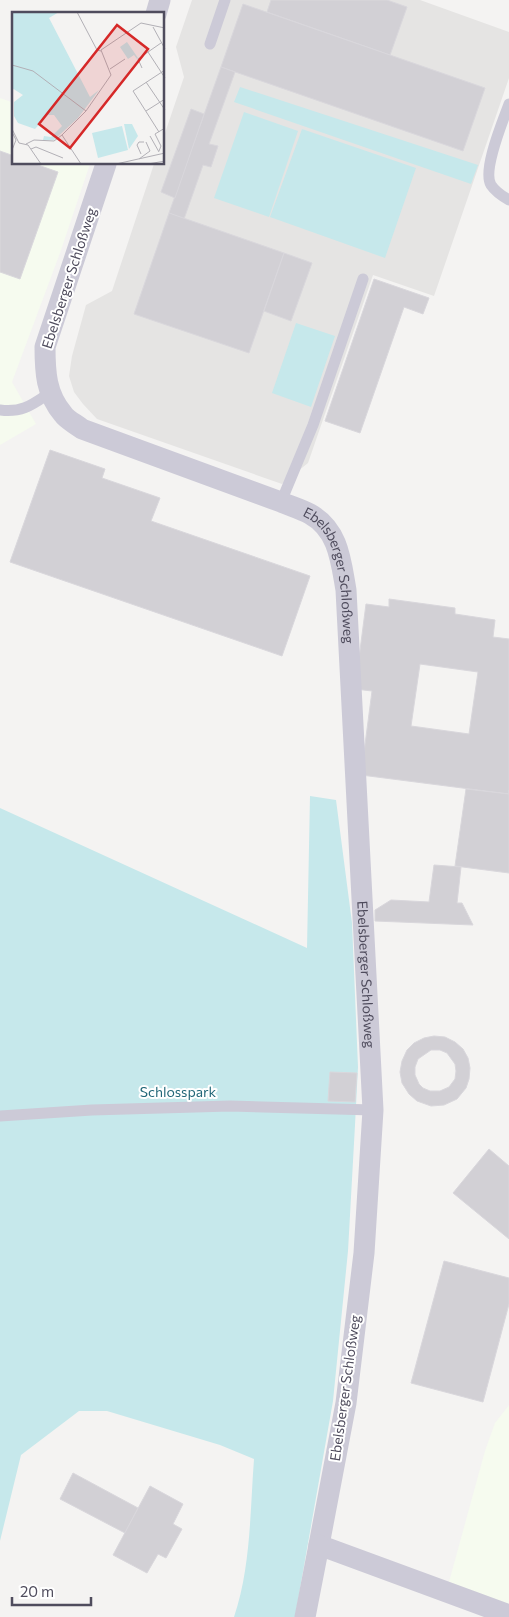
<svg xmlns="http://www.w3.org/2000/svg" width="509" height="1617" viewBox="0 0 509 1617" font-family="Commissioner,sans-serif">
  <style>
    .commercial { fill: #f6fbef }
    .education { fill: #e5e4e3 }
    .green { fill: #c6e8eb }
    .building { fill: #d2d0d5; stroke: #d9d7dc; fill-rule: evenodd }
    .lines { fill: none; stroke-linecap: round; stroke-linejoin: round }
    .lane { stroke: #cccad7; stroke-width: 11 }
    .street { stroke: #cccad7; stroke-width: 21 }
    .labels { text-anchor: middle; stroke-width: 4; stroke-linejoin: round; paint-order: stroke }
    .street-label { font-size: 14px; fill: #4f4c5d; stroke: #fff }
    .park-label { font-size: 14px; fill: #236778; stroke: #fff }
    .inset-road { fill: none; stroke: #b2b0b6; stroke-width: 1 }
    .view { fill: #d62828; fill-opacity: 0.15; stroke: #d62828; stroke-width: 2.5 }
    .inset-edge { fill: none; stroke: #4f4c5d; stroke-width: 2.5 }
  </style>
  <rect width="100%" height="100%" fill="#f4f3f2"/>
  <g class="commercial">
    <path d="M0 98 14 103V164H90L60 253 12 382 36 424 0 445Z"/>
    <path d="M509 1405V1605L449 1582 485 1451 495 1423Z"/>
  </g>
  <path class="education" d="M192 0H420L509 32V78L434 296 373 275 308 463 282 484 97 419 83 404 74 392 69 376 72 356 86 305 112 291 154 164H164V136L184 77 176 47Z"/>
  <g class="green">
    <path d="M240 87 478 165 471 184 234 102Z"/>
    <path d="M244 112 298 131 269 217 214 198Z"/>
    <path d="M302 129 416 168 385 258 270 217Z"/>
    <path d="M296 323 335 336 311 407 272 393Z"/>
    <path d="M310 796 336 800 352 923 358 1067 355 1125 348 1251 333 1401 295 1617H234C251 1567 250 1511 254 1459L220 1445 107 1411H79L21 1455 0 1541V808L307 948Z"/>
  </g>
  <g class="building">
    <path d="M271 0H387L407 7 390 55 267 12Z"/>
    <path d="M243 4 485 88 463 151 221 67Z"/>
    <path d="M221 67 235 72 209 144 218 146 211 167 203 165 184 219 169 213Z"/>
    <path d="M191 109 204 114 175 198 161 192Z"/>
    <path d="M0 151 14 156V164H35L58 172 20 279 0 272Z"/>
    <path d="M169 213 284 253 249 353 134 314Z"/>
    <path d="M284 253 312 263 291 321 264 311Z"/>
    <path d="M374 279 429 298 423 314 404 307 360 433 325 421Z"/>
    <path d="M50 450 105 469 102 478 160 498 151 521 310 576 282 656 10 562Z"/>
    <path d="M389 599 455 608V614L495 620 493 637 509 639V794L361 775 372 691 355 689 366 604 389 607ZM420 664 478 672 469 734 411 726Z"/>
    <path d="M466 789 509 794V790V873L455 866Z"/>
    <path d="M434 865 461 867 457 903H462L473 925 375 921V910L391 900 429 902Z"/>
    <path d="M434 1036 445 1037 455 1042 463 1049 468 1058 470 1068 469 1079 466 1088 457 1099 444 1105 431 1106 417 1101 409 1094 402 1083 400 1072 402 1061 407 1050 414 1043 424 1038ZM431 1050H440L447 1053 455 1064 456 1071 455 1079 449 1087 440 1091H430L423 1088 419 1084 415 1075V1067L418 1059Z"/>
    <path d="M330 1072 357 1073 355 1102 328 1101Z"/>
    <path d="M489 1149 509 1166V1239L453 1193Z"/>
    <path d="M444 1261 509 1278V1304L483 1402 411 1383Z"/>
    <path d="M73 1473 138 1508 125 1533 60 1499Z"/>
    <path d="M150 1486 183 1504 173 1524 182 1529 166 1558 158 1554 147 1573 113 1555Z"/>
  </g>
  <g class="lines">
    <g class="lane">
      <path d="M210 44 225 0"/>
      <path d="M509 104C503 121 482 170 491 185 495 191 502 196 509 200"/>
      <path d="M0 410C23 413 33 404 51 392"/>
      <path d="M281 502 313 425 363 279"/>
      <path d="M0 1116 92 1110 230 1106 373 1110"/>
    </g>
    <g class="street">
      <path d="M156 14 160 0"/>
      <path id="s1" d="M106 164 45 347C45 372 46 394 63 414 67 420 76 424 82 429L281 502C290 506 301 509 310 514 339 530 341 562 346 590L373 1110 364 1253 346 1403 319 1545 509 1615"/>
      <path d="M305 1617 319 1545"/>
    </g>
  </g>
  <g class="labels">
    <g class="street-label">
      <text transform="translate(69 278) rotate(-72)" y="5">Ebelsberger Schloßweg</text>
      <text dy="5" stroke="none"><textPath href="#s1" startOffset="599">Ebelsberger Schloßweg</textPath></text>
      <text dy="5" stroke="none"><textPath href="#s1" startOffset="1004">Ebelsberger Schloßweg</textPath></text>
      <text transform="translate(345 1388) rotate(-82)" y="5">Ebelsberger Schloßweg</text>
    </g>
    <g class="park-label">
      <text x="178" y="1097">Schlosspark</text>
    </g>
  </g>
  <g transform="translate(12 12)">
    <rect width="152" height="152" fill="#f4f3f2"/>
    <path d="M0 0H47L37 6 78 85 87 78 66 106 42 128H31L32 124 39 125 50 114 42 103H36L23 117 6 111 2 104V90L11 83 0 76ZM115 30 126 46 125 47 122 43 116 47 108 35ZM112 112H120L126 124 117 137ZM110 114 116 138 86 146 80 121Z" fill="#c6e8eb"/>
    <path class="inset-road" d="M65 0 85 38 89 39M141 15 153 37M149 31 136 40 153 66M0 53 21 59 74 99M130 56 126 47 136 40M98 57 113 47M134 70 153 98M134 99 153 87M0 117 7 131M0 120 4 128 0 138M147 120 121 79 153 58M138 124 147 140M7 131 16 133 29 152M14 132 22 128 42 129 50 123M19 137 24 135 51 146M147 139 149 134 143 122 153 116M129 142 125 133 127 130H132M127 147 138 139 134 130M69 152 50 123 74 99 99 63 89 38 129 11 153 16M104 152 153 141M136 152 153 149"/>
    <path class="view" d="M105 13 136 37 58 136 27 112Z"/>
    <rect width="152" height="152" class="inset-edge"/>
  </g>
  <path d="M12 1597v8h79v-8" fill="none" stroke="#4f4c5d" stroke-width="2.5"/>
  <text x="20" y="1597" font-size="15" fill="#4f4c5d" stroke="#ffffff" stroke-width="4" paint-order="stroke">20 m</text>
</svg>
